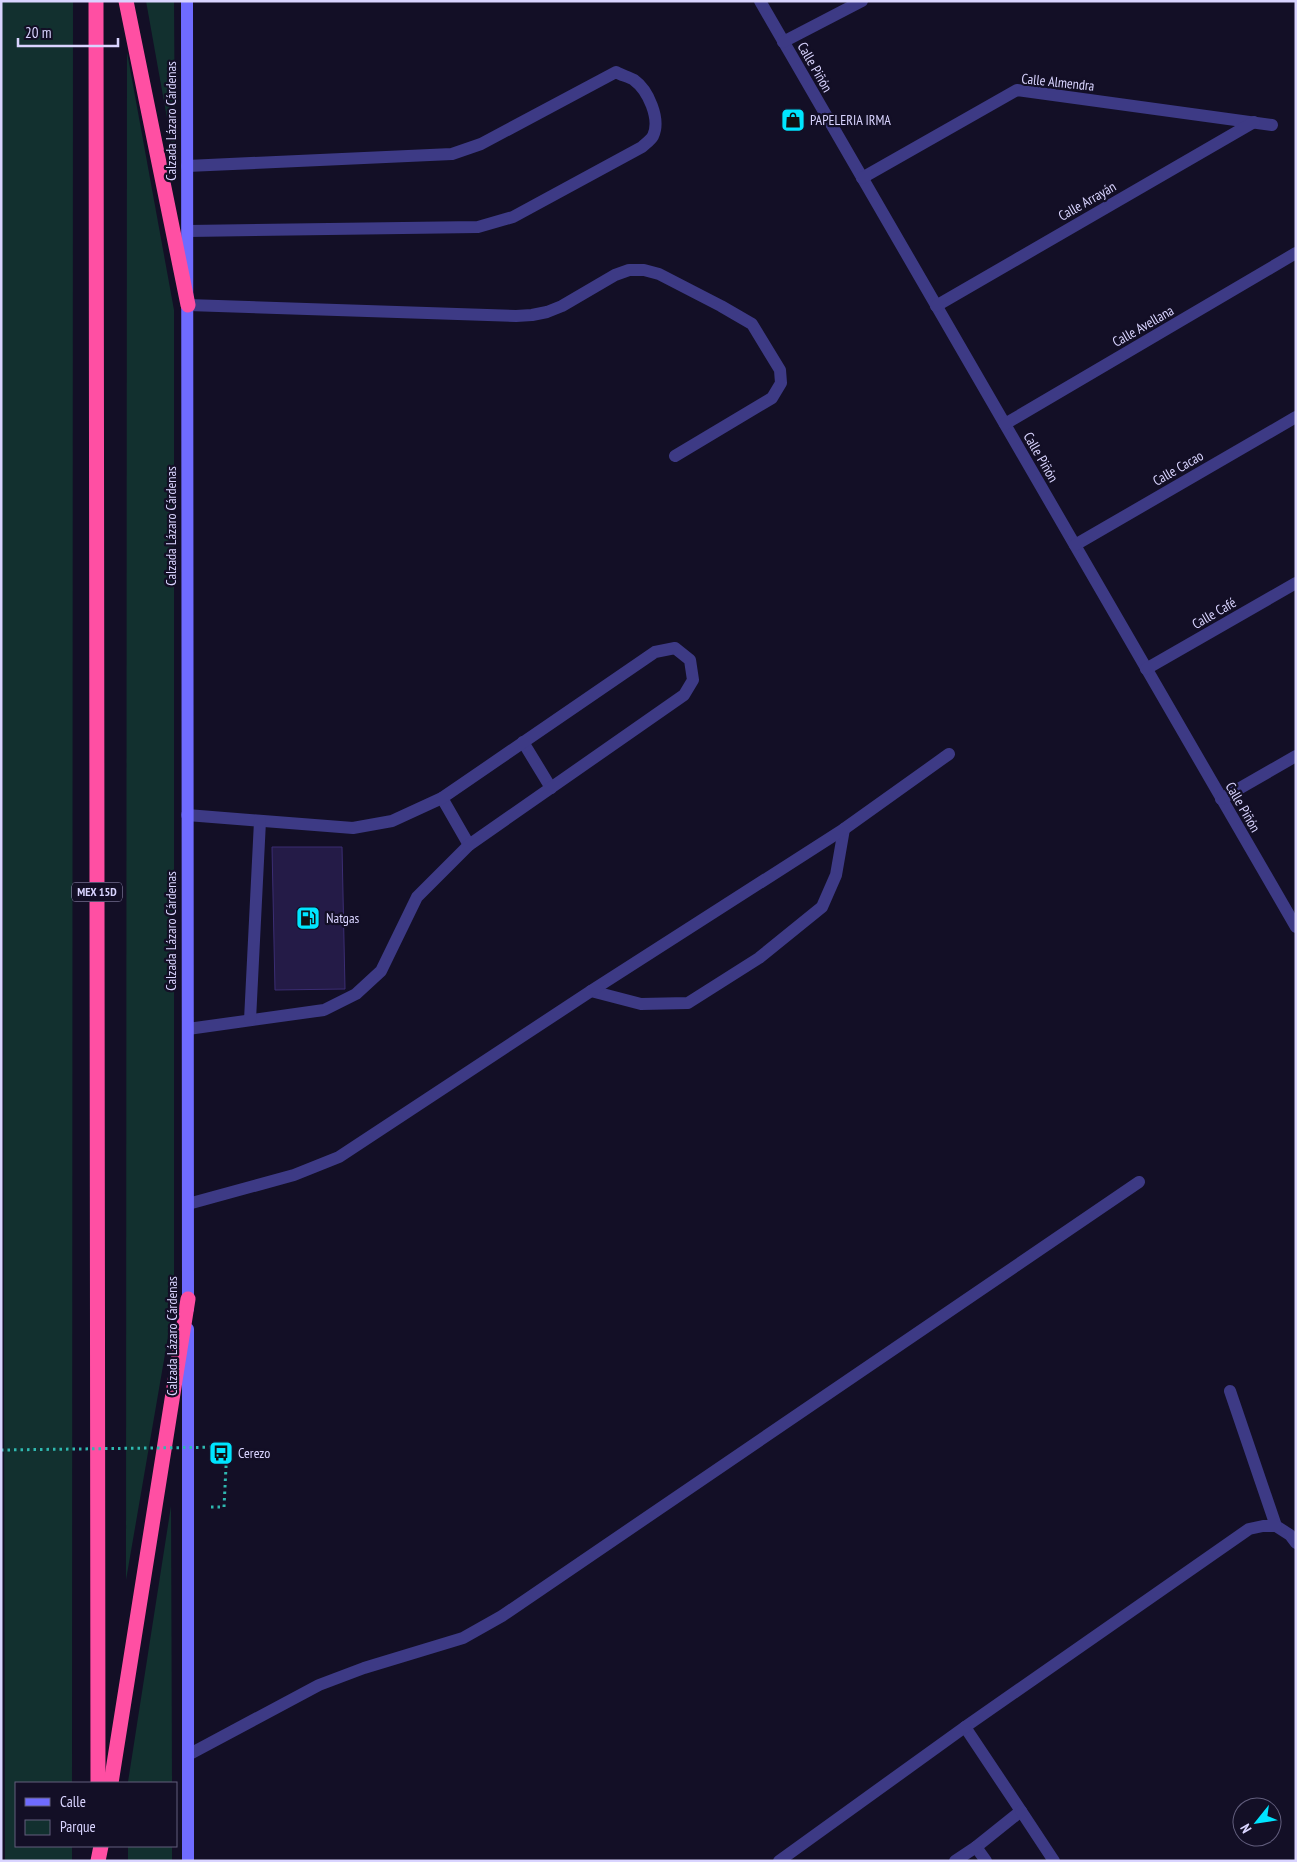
<svg xmlns="http://www.w3.org/2000/svg" width="1297" height="1862" viewBox="0 0 1297 1862" font-family="'PT Sans Narrow',sans-serif">
  <style>
    .green { fill: #12302f }
    .building { fill: #241b47; stroke: #3b2d73 }
    .lines { fill: none; stroke-linecap: round; stroke-linejoin: round }
    .path { stroke: #2fb8b0; stroke-width: 3; stroke-dasharray: 2.5 4; stroke-linecap: butt }
    .lane { stroke: #3d3a85; stroke-width: 12 }
    .street { stroke: #3d3a85; stroke-width: 12 }
    .secondary { stroke: #6f6bff; stroke-width: 12 }
    .highway { stroke: #ff4fa3; stroke-width: 15 }
    .path-bridge { stroke: #2fb8b0; stroke-width: 3; stroke-dasharray: 2.5 4; stroke-linecap: butt }
    .labels { text-anchor: middle; stroke-width: 4.5; stroke-linejoin: round; paint-order: stroke }
    .shield { fill: #130f26; stroke: #9e99be; stroke-width: 1 }
    .shield-label { font-size: 12px; font-weight: bold; fill: #d9d4ff }
    .street-label { font-size: 14px; fill: #d9d4ff; stroke: #130f26 }
    .poi-label { font-size: 14px; fill: #d9d4ff; stroke: #130f26; text-anchor: start }
  </style>
  <rect width="100%" height="100%" fill="#130f26"/>
  <g class="green">
    <path d="M1 1H73L72 1783H16V1846H72V1861H5Z"/>
    <path d="M146 1H174L175 163Z"/>
    <path d="M127 52 174 310V1302L126 1580Z"/>
    <path d="M171 1506 172 1783H128V1782Z"/>
    <rect x="128" y="1846" width="44" height="15"/>
  </g>
  <path class="building" d="M272 847H342L345 989 275 990Z"/>
  <g class="lines">
    <path class="path" d="M211 1507H224L227 1447"/>
    <g class="lane">
      <path d="M187 166 452 154 481 144 616 72C621 75 629 77 634 80 648 90 661 119 653 136 651 140 645 144 642 147L513 217 478 227 188 231"/>
      <path d="M188 305 516 316 532 315 547 312 562 306 615 275 629 270H644L659 274 721 306 752 324 780 370 781 383 772 398 675 456"/>
      <path d="M523 742 551 788"/>
      <path d="M442 798 469 845"/>
      <path d="M187 815 353 828 392 821 442 798 655 652 675 648 690 660 693 680 684 695 469 845 417 897 381 971 356 994 324 1010 188 1029"/>
      <path d="M591 991 641 1004 688 1003 759 958 822 907 836 875 844 829"/>
      <path d="M250 1020 260 821"/>
      <path d="M188 1204 294 1175 339 1157 591 991 844 829 949 754"/>
      <path d="M1230 1391 1276 1526 1290 1535 1296 1543"/>
      <path d="M965 1727 1021 1811 976 1847 986 1861"/>
      <path d="M188 1755 319 1685 364 1668 463 1638 502 1616 1139 1182"/>
      <path d="M1021 1811 1054 1861"/>
      <path d="M779 1861 965 1727 1249 1529 1263 1526H1276"/>
      <path d="M955 1861 976 1847"/>
    </g>
    <g class="street">
      <path d="M760 1 1296 927"/>
      <path d="M783 42 862 1"/>
      <path d="M862 178 1017 90 1272 125"/>
      <path d="M936 306 1254 122"/>
      <path d="M1005 424 1296 253"/>
      <path d="M1075 545 1296 417"/>
      <path d="M1146 669 1296 583"/>
      <path d="M1221 799 1296 756"/>
    </g>
    <g class="secondary">
      <path d="M187 1 188 1309"/>
      <path d="M188 1861V1329"/>
    </g>
    <g class="highway">
      <path d="M96 1 98 1783"/>
      <path d="M126 1 188 305"/>
      <path d="M111 1783 188 1299"/>
      <path d="M98 1861 101 1846"/>
    </g>
    <path class="path-bridge" d="M1 1450 227 1447"/>
  </g>
  <defs>
    <g id="shop-square" transform="scale(1.25)"><rect x="-9" y="-9" width="18" height="18" rx="4" fill="#00e5ff" stroke="#130f26"/><path d="M-5-2.5h2.3a2.7 3.5 0 0 1 5.4 0H5L5.5 6h-11ZM-1.5-2.5h3a1.5 2.3 0 0 0-3 0Z" fill="#111"/></g>
    <g id="fuel-square" transform="scale(1.25)"><rect x="-9" y="-9" width="18" height="18" rx="4" fill="#00e5ff" stroke="#130f26"/><path d="M-5.5-6h7V0h2V4h1.3V-2.5L3-4.5l.8-.8L6-3V5H2.5V1h-1V6h-7ZM-4.2-4.7v3.2H.2V-4.7Z" fill="#111"/></g>
    <g id="bus-square" transform="scale(1.25)"><rect x="-9" y="-9" width="18" height="18" rx="4" fill="#00e5ff" stroke="#130f26"/><path d="M-5-6H5V4H4V6H2V4H-2V6H-4V4H-5ZM-3.5-4V0h7V-4ZM-3.5 1.2v1.5H-2V1.2ZM2 1.2v1.5H3.5V1.2Z" fill="#111"/></g>
  </defs>
  <g fill-rule="evenodd">
    <use href="#shop-square" x="793" y="120"/>
    <use href="#fuel-square" x="308" y="918"/>
    <use href="#bus-square" x="221" y="1453"/>
  </g>
  <g class="labels">
    <rect class="shield" x="72" y="882.5" width="50" height="19" rx="4"/>
    <g class="shield-label">
      <text x="97" y="896">MEX 15D</text>
    </g>
    <g class="street-label">
      <text transform="translate(815 67) rotate(60)" y="5">Calle Piñón</text>
      <text transform="translate(1058 82) rotate(6)" y="5">Calle Almendra</text>
      <text transform="translate(171 121) rotate(-90)" y="5">Calzada Lázaro Cárdenas</text>
      <text transform="translate(1087 201) rotate(-30)" y="5">Calle Arrayán</text>
      <text transform="translate(1143 326) rotate(-30)" y="5">Calle Avellana</text>
      <text transform="translate(1041 457) rotate(60)" y="5">Calle Piñón</text>
      <text transform="translate(1178 468) rotate(-30)" y="5">Calle Cacao</text>
      <text transform="translate(171 526) rotate(-90)" y="5">Calzada Lázaro Cárdenas</text>
      <text transform="translate(1214 613) rotate(-30)" y="5">Calle Café</text>
      <text transform="translate(1243 807) rotate(60)" y="5">Calle Piñón</text>
      <text transform="translate(171 931) rotate(-90)" y="5">Calzada Lázaro Cárdenas</text>
      <text transform="translate(172 1336) rotate(-90)" y="5">Calzada Lázaro Cárdenas</text>
    </g>
    <g class="poi-label">
      <text x="810" y="125">PAPELERIA IRMA</text>
      <text x="326" y="923">Natgas</text>
      <text x="238" y="1458">Cerezo</text>
    </g>
  </g>
  <rect width="1297" height="1862" fill="none" stroke="#d9d4ff" stroke-width="5"/>
  <rect x="15" y="1782" width="162" height="65" fill="#130f26" stroke="#625e7d"/>
  <rect x="25" y="1798" width="25" height="8" fill="#6f6bff" stroke="#625e7d"/>
  <text x="60" y="1807" font-size="15" fill="#d9d4ff">Calle</text>
  <rect x="25" y="1820" width="25" height="15" fill="#12302f" stroke="#625e7d"/>
  <text x="60" y="1832" font-size="15" fill="#d9d4ff">Parque</text>
  <g transform="translate(1257 1822) rotate(240)"><circle r="24" fill="#130f26" stroke="#625e7d"/>
  <path d="M0-4L9 19L0 12L-9 19Z" fill="#00e5ff"/>
  <text y="-8" font-size="14" font-weight="bold" text-anchor="middle" fill="#d9d4ff">N</text>
  </g>
  <path d="M18 38v8h100v-8" fill="none" stroke="#d9d4ff" stroke-width="2.5"/>
  <text x="25" y="38" font-size="15" fill="#d9d4ff" stroke="#130f26" stroke-width="4" paint-order="stroke">20 m</text>
</svg>
